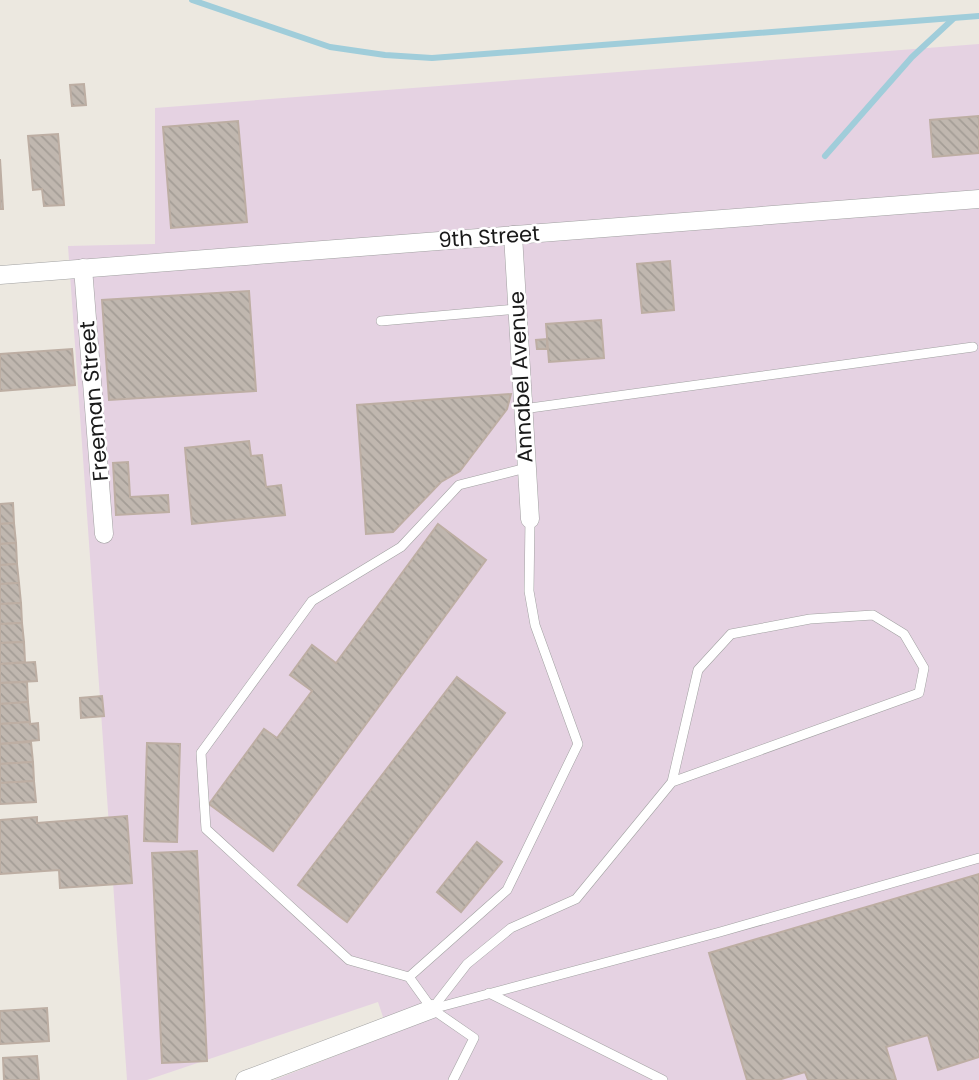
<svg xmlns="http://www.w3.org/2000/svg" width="979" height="1080" viewBox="0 0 979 1080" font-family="Poppins,sans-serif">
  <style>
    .industrial { fill: #e5d2e2 }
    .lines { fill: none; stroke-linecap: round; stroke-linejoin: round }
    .stream { stroke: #a0cdda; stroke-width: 6 }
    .building { fill: url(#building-back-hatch); stroke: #bdaea3; stroke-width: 2 }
    .lane-casing { stroke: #a1a1a1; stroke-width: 10 }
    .street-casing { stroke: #a1a1a1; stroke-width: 19 }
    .lane { stroke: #fff; stroke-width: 9 }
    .street { stroke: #fff; stroke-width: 18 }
    .labels { text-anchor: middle; stroke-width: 5; stroke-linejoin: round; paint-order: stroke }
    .street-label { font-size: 21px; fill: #1a1a1a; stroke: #fff }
  </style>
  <defs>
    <pattern id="building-back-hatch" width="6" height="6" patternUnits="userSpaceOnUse" patternTransform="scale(1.75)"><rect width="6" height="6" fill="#c0b7af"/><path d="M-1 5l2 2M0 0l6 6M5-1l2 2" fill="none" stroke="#a49d96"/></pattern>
  </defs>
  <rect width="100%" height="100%" fill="#ece8e0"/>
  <path class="industrial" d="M979 44V1080H274L389 1035 378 1002 147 1080H127L68 246 155 244V108Z"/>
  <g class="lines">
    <g class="stream">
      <path d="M192 0 330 47 385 55 432 58 979 16"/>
      <path d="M825 156 912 57 953 19"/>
    </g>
  </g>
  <g class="building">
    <path d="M84 84 86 105 72 106 70 85Z"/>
    <path d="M979 116V153L933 157 930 120Z"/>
    <path d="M238 121 247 222 171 228 163 127Z"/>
    <path d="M58 134 64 205 44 206 42 189 33 190 28 136Z"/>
    <path d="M0 159 3 209H0Z"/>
    <path d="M670 261 674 310 642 313 637 264Z"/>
    <path d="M249 291 256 391 109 400 102 300Z"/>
    <path d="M601 320 604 358 549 362 546 324Z"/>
    <path d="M547 339V349H537L536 340Z"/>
    <path d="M72 349 75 385 0 391V354Z"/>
    <path d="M511 394 507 409 460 471 441 482 393 532 366 534 357 405Z"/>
    <path d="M249 441 251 456 262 455 266 487 281 485 285 515 192 524 185 448Z"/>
    <path d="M128 462 130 497 168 495 169 512 116 515 113 463Z"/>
    <path d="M13 503 14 523 0 524V504Z"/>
    <path d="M14 523 16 543 0 544V524Z"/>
    <path d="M438 524 486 560 273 851 209 804 264 729 277 738 312 691 290 675 312 645 336 663Z"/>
    <path d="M16 543 17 564 0 565V544Z"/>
    <path d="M17 564 19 583 0 584V565Z"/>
    <path d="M19 583 21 603 0 604V584Z"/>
    <path d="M21 603 22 623 0 624V604Z"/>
    <path d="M22 623 24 642 0 643V624Z"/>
    <path d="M24 642 25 662 0 664V643Z"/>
    <path d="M35 662 37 681 0 683V664Z"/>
    <path d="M457 677 505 713 347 922 298 885Z"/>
    <path d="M27 682 28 702 0 704V683Z"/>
    <path d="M102 696 104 716 81 718 80 698Z"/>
    <path d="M28 702 30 722 0 724V704Z"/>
    <path d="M30 722V724L38 723 39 740 0 744V724Z"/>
    <path d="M31 742 33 762 0 764V744Z"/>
    <path d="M147 743 180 744 177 842 144 841Z"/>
    <path d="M33 762 34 781 0 783V764Z"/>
    <path d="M34 781 36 802 0 804V783Z"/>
    <path d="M127 816 132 883 60 888 59 870 0 874V820L37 817V823Z"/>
    <path d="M477 842 502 862 461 912 437 892Z"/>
    <path d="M197 851 207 1061 162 1063 152 853Z"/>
    <path d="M979 874V1057L938 1070 928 1035 886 1047 896 1080H808L805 1072 778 1080H747L709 953Z"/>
    <path d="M47 1008 49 1041 0 1044V1011Z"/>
    <path d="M37 1056 39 1080H4L3 1058Z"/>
  </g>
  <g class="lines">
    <g class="lane-casing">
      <g id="lane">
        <path d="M381 321 517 309"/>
        <path d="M523 409 973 347"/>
        <path d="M526 468 459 485 401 547 312 601 201 753 206 829 349 960 409 977 507 890 578 744 535 625 529 591 530 519"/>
        <path d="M409 977 432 1009 474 1038 453 1080"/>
        <path d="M489 993 663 1080"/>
        <path d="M432 1009 467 964 511 928 576 899 672 782 919 693 924 668 904 634 873 615 810 619 731 634 698 670 672 782"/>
        <path d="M432 1009 720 932 979 858"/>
      </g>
    </g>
    <g class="street-casing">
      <g id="street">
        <path d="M513 235 530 519"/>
        <path d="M83 268 104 534"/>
        <path d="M0 275 979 199"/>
        <path d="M245 1080 432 1009"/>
      </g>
    </g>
    <use href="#lane" class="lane"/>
    <use href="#street" class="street"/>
  </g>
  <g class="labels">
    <g class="street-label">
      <text transform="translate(489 237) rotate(-4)" y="7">9th Street</text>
      <text transform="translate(521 377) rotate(-93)" y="7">Annabel Avenue</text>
      <text transform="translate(94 401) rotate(-95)" y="7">Freeman Street</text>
    </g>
  </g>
</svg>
